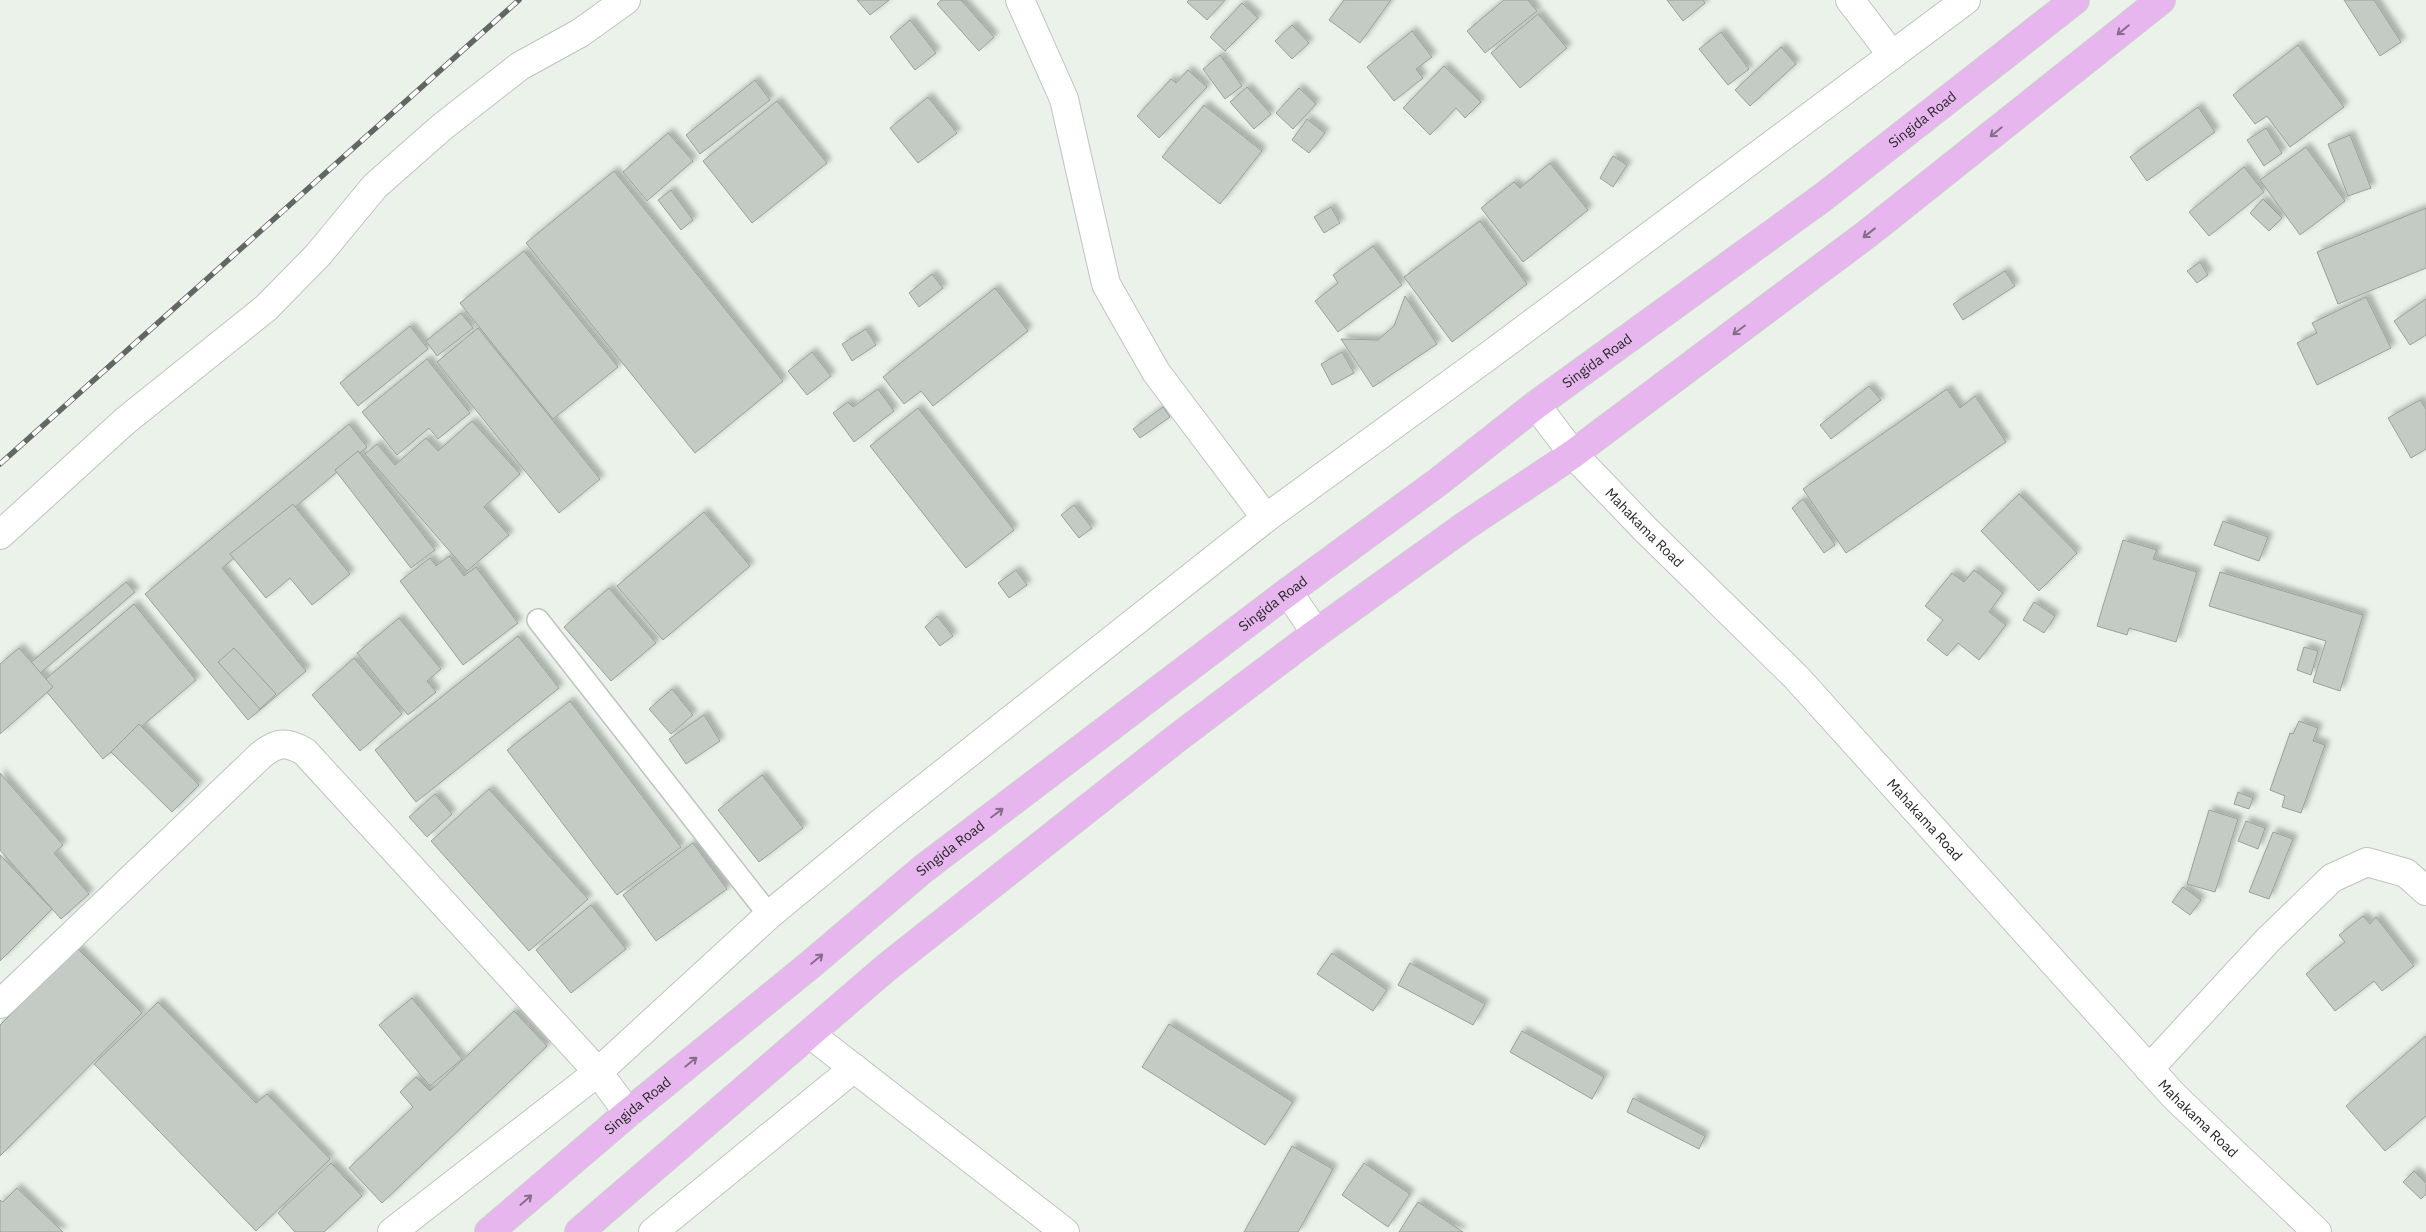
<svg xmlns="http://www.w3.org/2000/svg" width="2426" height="1232" viewBox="0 0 2426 1232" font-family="'IBM Plex Sans',sans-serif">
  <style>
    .building { fill: #c4cbc4; stroke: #9aa09a; filter: url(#shadow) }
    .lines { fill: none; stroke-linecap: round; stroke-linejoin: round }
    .service-casing { stroke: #bdc4bd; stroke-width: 24 }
    .minor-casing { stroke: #bdc4bd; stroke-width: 30 }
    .tertiary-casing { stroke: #bdc4bd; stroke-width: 30 }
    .trunk-casing { stroke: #cfcfcf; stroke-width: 30 }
    .service { stroke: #fff; stroke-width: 21 }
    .minor { stroke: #fff; stroke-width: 28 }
    .tertiary { stroke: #fff; stroke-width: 28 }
    .trunk { stroke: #e8b6ef; stroke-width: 28 }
    .rail-casing { stroke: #636763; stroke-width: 5.5 }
    .rail { stroke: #fff; stroke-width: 4; stroke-dasharray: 11; stroke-linecap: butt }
    .oneway { stroke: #866e89 }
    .labels { text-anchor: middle; stroke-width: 5; stroke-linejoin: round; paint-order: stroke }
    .street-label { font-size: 14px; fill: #232623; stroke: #fff }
  </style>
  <defs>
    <filter id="shadow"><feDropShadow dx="4.5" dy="-4.5" stdDeviation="2.5" flood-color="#0004"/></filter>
  </defs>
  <rect width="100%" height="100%" fill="#eaf2ea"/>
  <g class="building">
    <path d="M857 0H889L870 15Z"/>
    <path d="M941 0H961L994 37 979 51 937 4Z"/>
    <path d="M1189 0H1225L1207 20 1187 2Z"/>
    <path d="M1344 0H1391L1360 43 1329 20Z"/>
    <path d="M1504 0H1528L1537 11 1485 53 1467 31Z"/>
    <path d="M1667 0H1703L1705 3 1683 21Z"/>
    <path d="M2344 0H2374L2401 42 2380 56Z"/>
    <path d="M1242 3 1258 18 1225 51 1210 37Z"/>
    <path d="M1538 14 1567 48 1520 88 1491 53Z"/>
    <path d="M910 20 936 53 915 70 890 37Z"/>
    <path d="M1292 25 1309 43 1292 59 1275 41Z"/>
    <path d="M1412 31 1432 57 1416 69 1423 78 1394 101 1367 67Z"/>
    <path d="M1721 32 1749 69 1728 85 1699 49Z"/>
    <path d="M2298 45 2344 107 2290 147 2267 116 2255 124 2233 95Z"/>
    <path d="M1781 47 1796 64 1750 106 1735 90Z"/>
    <path d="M1220 55 1242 86 1225 99 1203 69Z"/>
    <path d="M1444 66 1481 102 1465 118 1456 108 1430 135 1403 108Z"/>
    <path d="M1188 70 1207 87 1159 138 1137 116 1171 79 1176 83Z"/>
    <path d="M755 80 770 100 700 154 686 135Z"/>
    <path d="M1247 87 1271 114 1254 129 1230 102Z"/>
    <path d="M1299 88 1316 104 1293 129 1276 113Z"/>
    <path d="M928 97 957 133 918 163 890 128Z"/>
    <path d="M777 101 827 163 752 223 703 161Z"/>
    <path d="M1204 105 1262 151 1220 204 1162 157Z"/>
    <path d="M2198 107 2215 132 2147 181 2130 157Z"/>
    <path d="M1307 119 1325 133 1309 153 1292 140Z"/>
    <path d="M2266 128 2282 153 2264 166 2247 140Z"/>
    <path d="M668 133 693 161 647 201 623 172Z"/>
    <path d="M2350 135 2371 188 2348 196 2328 144Z"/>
    <path d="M2306 147 2345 201 2300 235 2260 180Z"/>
    <path d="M1613 156 1627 165 1613 187 1600 178Z"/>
    <path d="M1550 163 1588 210 1523 262 1481 208 1514 182 1520 188Z"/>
    <path d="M2244 167 2264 192 2209 236 2189 212Z"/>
    <path d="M614 171 783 381 695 453 526 243Z"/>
    <path d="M671 190 693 220 681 230 658 200Z"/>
    <path d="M2263 199 2282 218 2269 231 2250 213Z"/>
    <path d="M1331 207 1340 223 1324 233 1314 217Z"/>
    <path d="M2426 208V268L2338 304 2317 252Z"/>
    <path d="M1480 221 1527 284 1452 342 1404 277Z"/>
    <path d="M1373 246 1402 285 1338 332 1315 301 1338 283 1333 275Z"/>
    <path d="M524 251 618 367 553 419 460 303Z"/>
    <path d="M2200 262 2208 275 2197 283 2187 271Z"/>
    <path d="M2005 271 2015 286 1963 320 1953 304Z"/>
    <path d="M932 274 943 288 919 307 909 293Z"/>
    <path d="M995 288 1028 331 933 406 921 391 904 404 883 377Z"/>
    <path d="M1405 296 1437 344 1373 387 1341 339 1378 340 1394 326Z"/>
    <path d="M2366 297 2391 348 2317 385 2297 343 2317 333 2312 323Z"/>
    <path d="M2426 299V335L2410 345 2394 321Z"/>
    <path d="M461 313 473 328 437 356 426 341Z"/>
    <path d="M410 326 428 349 358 406 340 383Z"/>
    <path d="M478 328 600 479 559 513 437 362Z"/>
    <path d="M866 329 876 345 852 361 842 344Z"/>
    <path d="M812 352 831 376 807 395 788 371Z"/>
    <path d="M1342 352 1354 373 1332 385 1321 364Z"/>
    <path d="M427 359 470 413 438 439 429 428 397 455 362 412Z"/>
    <path d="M1869 386 1881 400 1831 439 1820 425Z"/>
    <path d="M878 389 894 411 854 442 833 413 848 402 853 407Z"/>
    <path d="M1947 389 1960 408 1975 396 2006 442 1846 553 1803 489Z"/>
    <path d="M2420 400 2426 409V449L2411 458 2388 418Z"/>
    <path d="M1163 407 1170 417 1140 438 1133 429Z"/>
    <path d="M918 408 1014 530 966 568 870 446Z"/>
    <path d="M472 421 520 474 484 507 509 535 467 571 365 454 377 444 395 465 426 438 438 451Z"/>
    <path d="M349 424 367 447 222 568 306 671 248 720 145 594Z"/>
    <path d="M358 451 435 550 411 568 335 470Z"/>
    <path d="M2019 494 2077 553 2039 591 1981 531Z"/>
    <path d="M1803 499 1835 545 1824 553 1792 508Z"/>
    <path d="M293 504 350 574 312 605 290 578 266 598 230 554Z"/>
    <path d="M1074 505 1092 528 1079 538 1061 515Z"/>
    <path d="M704 512 750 566 663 640 617 586Z"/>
    <path d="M2223 521 2268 537 2259 561 2214 545Z"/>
    <path d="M2123 540 2157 550 2153 559 2197 572 2176 642 2129 628 2127 635 2097 626Z"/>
    <path d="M449 556 464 576 476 567 518 623 463 665 400 581 430 558 436 566Z"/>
    <path d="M1016 570 1027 585 1009 598 998 583Z"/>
    <path d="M1974 570 2003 593 1989 612 2006 625 1979 660 1958 643 1947 656 1927 640 1943 620 1925 606 1952 573 1964 582Z"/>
    <path d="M2220 572 2363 615 2340 691 2313 682 2326 641 2209 606Z"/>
    <path d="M126 582 135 592 31 681 22 670Z"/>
    <path d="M609 588 656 643 611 681 564 627Z"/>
    <path d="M2034 602 2055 616 2044 633 2023 620Z"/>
    <path d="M134 604 196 680 103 759 40 684Z"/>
    <path d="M937 616 953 636 940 646 925 627Z"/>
    <path d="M399 618 441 669 427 681 436 692 408 715 357 653Z"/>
    <path d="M518 636 559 688 416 802 375 750Z"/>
    <path d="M2304 647 2318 651 2311 675 2297 670Z"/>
    <path d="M19 648 53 687 0 734V664Z"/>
    <path d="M234 648 276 694 260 709 218 662Z"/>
    <path d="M354 658 402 714 360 751 312 695Z"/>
    <path d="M672 689 693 715 671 734 649 709Z"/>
    <path d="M570 701 681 847 617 895 507 750Z"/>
    <path d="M704 715 720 741 686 764 669 739Z"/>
    <path d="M2299 721 2318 728 2313 741 2325 745 2301 813 2282 807 2285 796 2270 790 2290 733 2293 734Z"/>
    <path d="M139 724 199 785 172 812 111 752Z"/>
    <path d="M0 773 63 845 54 853 89 894 61 919 0 850Z"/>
    <path d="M762 775 803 828 759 862 718 810Z"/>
    <path d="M489 789 588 899 529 951 431 841Z"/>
    <path d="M2238 792 2253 798 2249 809 2234 804Z"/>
    <path d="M435 794 452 814 427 837 409 817Z"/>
    <path d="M2209 810 2238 819 2215 892 2187 884Z"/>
    <path d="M2246 821 2265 828 2258 849 2238 841Z"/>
    <path d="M2273 832 2293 839 2269 899 2249 892Z"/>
    <path d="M693 843 727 889 656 941 623 895Z"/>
    <path d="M0 855 52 909 0 961Z"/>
    <path d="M2183 887 2201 900 2190 915 2172 902Z"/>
    <path d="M591 905 626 949 571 993 536 950Z"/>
    <path d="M2363 916 2370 924 2376 917 2414 966 2382 991 2374 981 2335 1011 2306 974 2345 942 2339 935Z"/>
    <path d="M77 948 142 1013 0 1156V1025Z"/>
    <path d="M1332 953 1387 990 1373 1011 1317 974Z"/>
    <path d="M1410 963 1485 1004 1473 1025 1398 985Z"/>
    <path d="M412 998 462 1059 430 1086 379 1025Z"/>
    <path d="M158 1002 256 1103 267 1094 330 1159 256 1231 94 1064Z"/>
    <path d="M514 1011 547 1046 382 1203 349 1168 413 1107 400 1092 416 1077 430 1091Z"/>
    <path d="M1169 1024 1293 1102 1265 1145 1142 1067Z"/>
    <path d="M1522 1031 1604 1077 1592 1099 1510 1052Z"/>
    <path d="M2426 1036V1116L2385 1151 2346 1106Z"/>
    <path d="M1633 1098 1705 1136 1699 1149 1627 1112Z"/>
    <path d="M1292 1146 1333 1169 1298 1232H1244Z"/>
    <path d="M331 1163 362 1196 324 1232H295L278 1213Z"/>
    <path d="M1364 1163 1410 1194 1388 1227 1342 1195Z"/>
    <path d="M2414 1171 2426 1183V1194L2421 1199 2403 1182Z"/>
    <path d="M17 1188 63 1232H0V1200L3 1202Z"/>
    <path d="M1418 1202 1463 1232H1399Z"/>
  </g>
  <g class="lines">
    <g class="service-casing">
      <path id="service" d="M538 620 769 915"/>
    </g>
    <g class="minor-casing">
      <g id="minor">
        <path d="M1020 0 1064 99 1106 284 1156 372 1266 518"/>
        <path d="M1850 0 1892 55"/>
        <path d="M0 535 125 421 266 308 318 255 375 186 442 127 520 66 580 33 626 0"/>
        <path d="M1288 592 1316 633"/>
        <path d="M0 1004 261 755C277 742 287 741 305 752L598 1072 628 1113"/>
        <path d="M810 1034 1065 1232"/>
        <path d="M2149 1069 2268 940 2332 878 2367 862 2406 873 2426 891"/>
        <path d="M392 1232 598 1072 769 915 888 817 1266 518 1487 357 1966 0"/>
        <path d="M653 1232 854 1068"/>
      </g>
    </g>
    <g class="tertiary-casing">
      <g id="tertiary">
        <path id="s1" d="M1536 405 1573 454 1645 529 1796 677 2174 1096 2317 1232"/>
      </g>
    </g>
    <g class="trunk-casing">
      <g id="trunk">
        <path id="s2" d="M489 1232 628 1113 810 965 923 869 1288 592 1438 482 1536 405 1822 198 2075 0"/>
        <path d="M579 1232 887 967 1177 738 1316 633 1465 526 1573 454 1867 234 2161 0"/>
      </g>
    </g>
    <use href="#service" class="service"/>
    <use href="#minor" class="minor"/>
    <use href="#tertiary" class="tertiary"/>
    <use href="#trunk" class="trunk"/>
    <g class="rail-casing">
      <path id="rail" d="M0 464 519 0"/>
    </g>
    <use href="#rail" class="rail"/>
  </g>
  <defs><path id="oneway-shaft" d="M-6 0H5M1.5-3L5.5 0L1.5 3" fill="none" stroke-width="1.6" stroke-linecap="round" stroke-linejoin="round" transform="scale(1.25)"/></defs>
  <g class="oneway">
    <use href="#oneway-shaft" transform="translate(2123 30) rotate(141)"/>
    <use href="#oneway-shaft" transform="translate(1996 132) rotate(141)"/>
    <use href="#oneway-shaft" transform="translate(1869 233) rotate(142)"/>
    <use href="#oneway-shaft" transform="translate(1739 330) rotate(143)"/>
    <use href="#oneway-shaft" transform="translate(997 813) rotate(-37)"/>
    <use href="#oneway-shaft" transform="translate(817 959) rotate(-40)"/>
    <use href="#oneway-shaft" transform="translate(691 1062) rotate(-39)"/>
    <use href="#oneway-shaft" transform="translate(526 1200) rotate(-41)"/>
  </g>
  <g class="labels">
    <g class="street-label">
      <text dy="5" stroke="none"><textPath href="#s2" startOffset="1815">Singida Road</textPath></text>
      <text dy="5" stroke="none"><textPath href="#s2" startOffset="1410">Singida Road</textPath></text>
      <text dy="5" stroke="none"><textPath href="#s1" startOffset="164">Mahakama Road</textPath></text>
      <text dy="5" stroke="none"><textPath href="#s2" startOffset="1005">Singida Road</textPath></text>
      <text dy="5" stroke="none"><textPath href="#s1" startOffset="569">Mahakama Road</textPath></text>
      <text dy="5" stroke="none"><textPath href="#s2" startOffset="600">Singida Road</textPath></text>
      <text dy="5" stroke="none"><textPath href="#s2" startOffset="195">Singida Road</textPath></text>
      <text dy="5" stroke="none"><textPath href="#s1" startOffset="974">Mahakama Road</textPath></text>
    </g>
  </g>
</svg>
